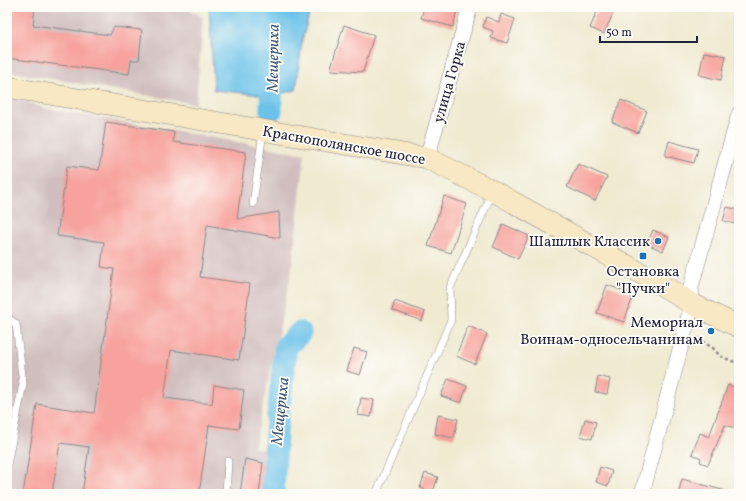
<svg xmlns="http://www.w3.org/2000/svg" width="746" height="501" viewBox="0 0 746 501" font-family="Vollkorn,serif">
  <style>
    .industrial { fill: #d1bfbf }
    .water { fill: #6cc2e9; stroke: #477292 }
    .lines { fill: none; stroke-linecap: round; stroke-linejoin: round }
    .river { stroke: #6cc2e9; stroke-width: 23 }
    .building { fill: #f7a29c }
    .service-casing { stroke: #898686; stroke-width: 8 }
    .minor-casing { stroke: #898686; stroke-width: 16 }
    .secondary-casing { stroke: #898686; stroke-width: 22 }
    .path { stroke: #898686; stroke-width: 2.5; stroke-dasharray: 3 3; stroke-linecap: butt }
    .service { stroke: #fff; stroke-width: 7 }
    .minor { stroke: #fff; stroke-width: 15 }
    .secondary { stroke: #f8e8c3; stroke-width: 21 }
    .poi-dot { fill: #1f6fb2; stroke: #fdfcf7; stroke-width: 1.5 }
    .labels { text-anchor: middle; stroke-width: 3.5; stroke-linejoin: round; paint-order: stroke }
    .street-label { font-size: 15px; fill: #22223b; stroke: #fdfcf7 }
    .poi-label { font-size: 15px; fill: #22223b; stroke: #fdfcf7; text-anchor: end }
    .water-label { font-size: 16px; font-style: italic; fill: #3c5a78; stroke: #fdfcf7 }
  </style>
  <rect width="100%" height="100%" fill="#fdfcf7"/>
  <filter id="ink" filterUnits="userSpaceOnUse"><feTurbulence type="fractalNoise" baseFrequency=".025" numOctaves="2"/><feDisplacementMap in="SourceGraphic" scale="8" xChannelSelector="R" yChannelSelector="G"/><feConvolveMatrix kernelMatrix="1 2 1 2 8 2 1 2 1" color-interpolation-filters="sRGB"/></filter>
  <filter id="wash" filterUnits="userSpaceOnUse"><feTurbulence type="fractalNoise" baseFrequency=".012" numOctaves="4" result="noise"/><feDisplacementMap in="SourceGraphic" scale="16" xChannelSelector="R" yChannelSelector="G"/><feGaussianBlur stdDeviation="0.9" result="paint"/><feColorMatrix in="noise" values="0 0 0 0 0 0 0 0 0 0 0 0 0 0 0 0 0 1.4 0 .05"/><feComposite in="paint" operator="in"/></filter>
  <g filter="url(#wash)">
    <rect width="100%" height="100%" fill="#f0ead1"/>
    <g class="industrial">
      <path d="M7 7H192L191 11 203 17 196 104 7 71Z"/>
      <path d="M7 96 45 108 305 154 291 274 254 448 272 451 273 494H7Z"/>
    </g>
    <path class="water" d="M209 7H311L302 41 296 90 271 96 214 90Z"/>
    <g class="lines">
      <g class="river">
        <path d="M271 110 273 7"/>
        <path d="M273 494 276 433 286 346 300 333"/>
      </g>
    </g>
    <g id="blocks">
      <g class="building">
        <path d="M7 7H35L33 25 110 35 114 27 142 30 139 60H131L129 74 7 58Z"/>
        <path d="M424 7H458L453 27 421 18Z"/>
        <path d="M599 7H616L604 34 590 28Z"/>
        <path d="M501 14 515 19 507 43 491 38 493 31 483 27 486 17 499 22Z"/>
        <path d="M344 25 374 35 363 72 330 70Z"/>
        <path d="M704 52 726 56 721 80 699 75Z"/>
        <path d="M621 100 647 111 638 133 612 122Z"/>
        <path d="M106 122 174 132 173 142 246 152 237 219 279 212 280 238 207 225 200 277 250 284 239 360 171 350 164 398 212 404 214 385 244 390 239 429 209 425 199 494H82L89 447 60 443 52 494H23L37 404 94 413 114 269 101 267 104 242 57 236 67 166 99 170Z"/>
        <path d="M669 141 698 149 694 163 665 156Z"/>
        <path d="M578 164 607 177 595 201 567 187Z"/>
        <path d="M444 196 467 204 451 253 428 246Z"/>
        <path d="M727 207 739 210V225L723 221Z"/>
        <path d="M503 224 529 236 518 259 493 247Z"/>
        <path d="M653 230 669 237 663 251 647 244Z"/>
        <path d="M607 285 630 293 632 295V299L624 322 597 313Z"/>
        <path d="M395 301 425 312 422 321 392 310Z"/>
        <path d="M468 326 487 334 475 364 456 356Z"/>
        <path d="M354 348 367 352 360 375 347 371Z"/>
        <path d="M598 376 610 379 607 394 595 392Z"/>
        <path d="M448 379 467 386 461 403 441 396Z"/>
        <path d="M728 385 739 389V429L725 425 708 465 700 462 701 458 692 454 700 433 709 437Z"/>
        <path d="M361 398 374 400 371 417 358 415Z"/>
        <path d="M438 415 458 419 454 438 435 434Z"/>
        <path d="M585 419 596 422 592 439 580 436Z"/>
        <path d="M245 459 263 463 259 494H240Z"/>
        <path d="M600 467 612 471 608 486 596 482Z"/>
        <path d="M425 473 438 477 433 492 420 488Z"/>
        <path d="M682 479 726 491 725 494H678Z"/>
      </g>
    </g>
  </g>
  <g filter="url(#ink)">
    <use href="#blocks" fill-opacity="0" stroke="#898686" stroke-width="1"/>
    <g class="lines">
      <g class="service-casing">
        <g id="service">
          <path d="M253 204 263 132"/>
          <path d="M7 317 16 324 23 384 7 465"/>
          <path d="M226 494 228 461"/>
          <path d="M376 494 451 320 450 288 492 193"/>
        </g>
      </g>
      <g class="minor-casing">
        <g id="minor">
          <path d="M427 158 470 7"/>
          <path d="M642 494 692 304 691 287 739 114"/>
        </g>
      </g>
      <g class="secondary-casing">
        <path id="secondary" d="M7 87 427 158 493 191 660 284 692 304 739 327"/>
      </g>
      <path class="path" d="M697 338 713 348 720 356 739 364"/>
      <use href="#service" class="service"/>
      <use href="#minor" class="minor"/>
      <use href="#secondary" class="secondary"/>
    </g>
  </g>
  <g class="poi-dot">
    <circle cx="658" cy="241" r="4"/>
    <rect x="639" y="252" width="8" height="8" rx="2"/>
    <circle cx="711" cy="331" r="4"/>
  </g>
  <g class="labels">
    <g class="street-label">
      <text transform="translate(449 82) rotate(-74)" y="5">улица Горка</text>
      <text transform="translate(344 145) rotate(10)" y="5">Краснополянское шоссе</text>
    </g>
    <g class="poi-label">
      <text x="650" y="246">Шашлык Классик</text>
      <text x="643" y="276" text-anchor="middle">Остановка<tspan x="643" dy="17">"Пучки"</tspan></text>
      <text x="703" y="327">Мемориал<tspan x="703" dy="17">Воинам-односельчанинам</tspan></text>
    </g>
    <g class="water-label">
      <text transform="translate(272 58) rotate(-89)" y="6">Мещериха</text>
      <text transform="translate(279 411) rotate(-84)" y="6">Мещериха</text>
    </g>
  </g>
  <rect width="746" height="501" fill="none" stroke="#fdfcf7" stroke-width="24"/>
  <path d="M600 36v6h97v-6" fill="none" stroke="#22223b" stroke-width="2"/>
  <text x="606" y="36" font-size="12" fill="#22223b" stroke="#fdfcf7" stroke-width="3" paint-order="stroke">50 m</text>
</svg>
